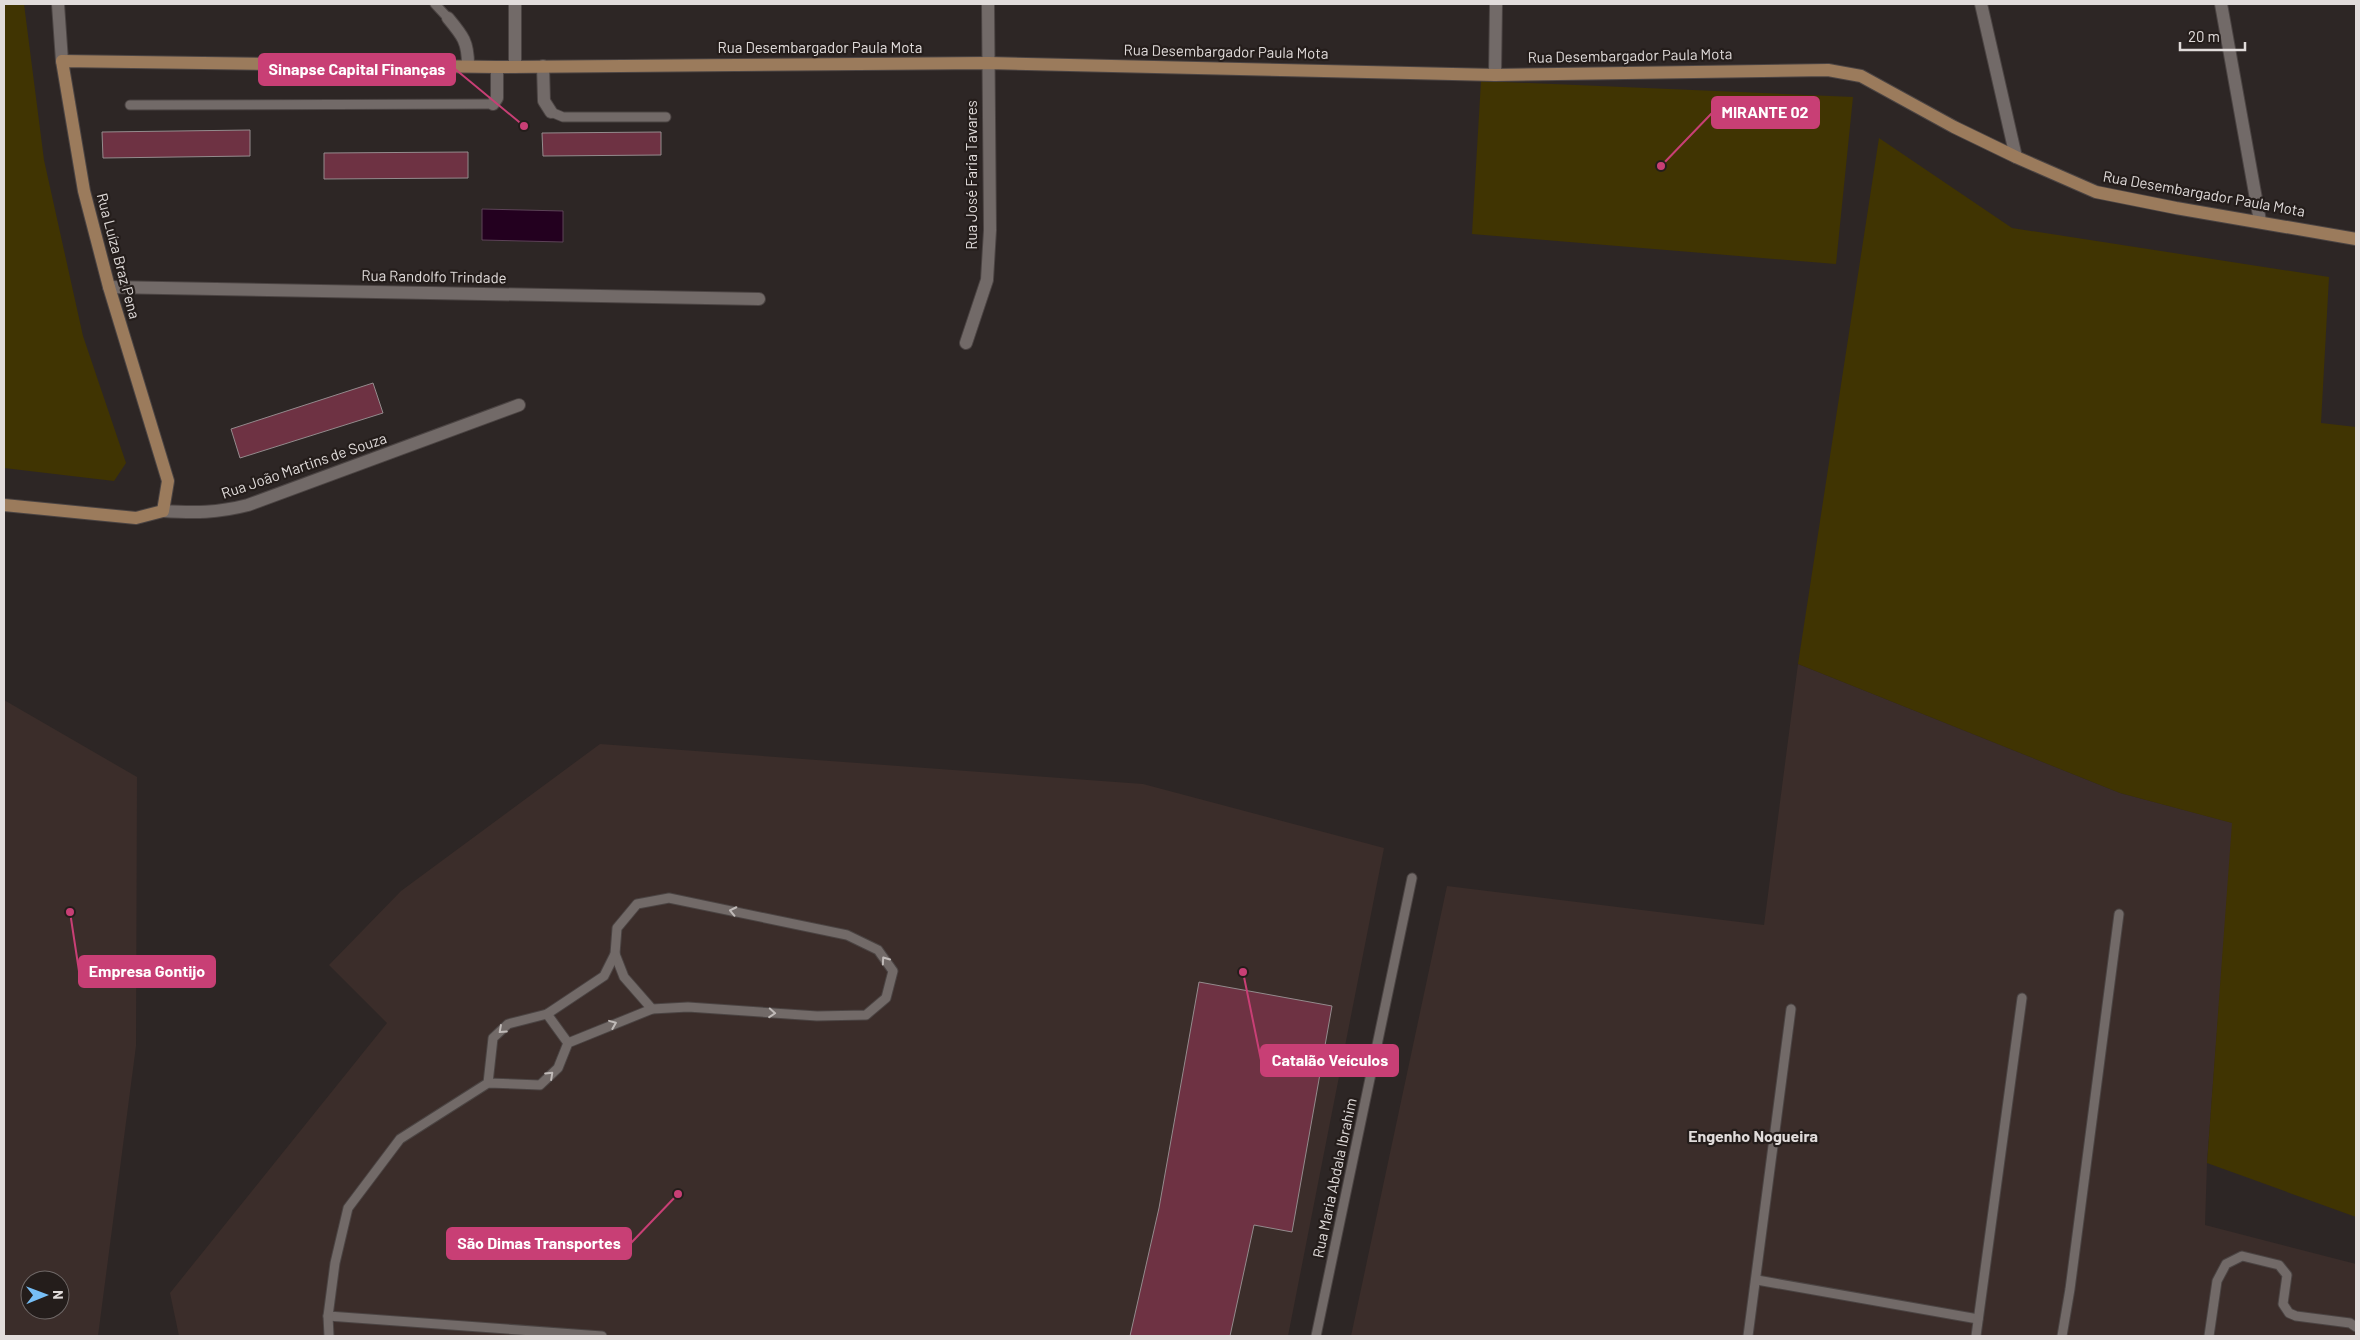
<svg xmlns="http://www.w3.org/2000/svg" width="2360" height="1340" viewBox="0 0 2360 1340" font-family="Barlow,sans-serif">
  <style>
    .built { fill: #3b2d2a; fill-rule: evenodd }
    .green { fill: #403402 }
    .water { fill: #23001f; stroke: #5c4257 }
    .building { fill: #6e3243; stroke: #948b8d }
    .lines { fill: none; stroke-linecap: round; stroke-linejoin: round }
    .lane-casing { stroke: #4b4443; stroke-width: 11 }
    .street-casing { stroke: #4b4443; stroke-width: 14 }
    .secondary-casing { stroke: #4b4443; stroke-width: 14 }
    .lane { stroke: #726a68; stroke-width: 9 }
    .street { stroke: #726a68; stroke-width: 12 }
    .secondary { stroke: #9b7b5c; stroke-width: 12 }
    .oneway { stroke: #c0bab8 }
    .labels { text-anchor: middle; stroke-width: 4.5; stroke-linejoin: round; paint-order: stroke }
    .street-label { font-size: 15px; fill: #e1dcdb; stroke: #241d1b }
    .neighbourhood-label { font-size: 16px; font-weight: bold; fill: #e1dcdb; stroke: #241d1b }
    .leader { fill: none; stroke: #c83f75; stroke-width: 2 }
    .callout-dot { fill: #c83f75; stroke: #241d1b; stroke-width: 2 }
    .callout { fill: #c83f75; stroke: #c83f75; stroke-width: 2 }
    .callout-label { font-size: 16px; text-anchor: middle; font-weight: bold; fill: #fff }
  </style>
  <rect width="100%" height="100%" fill="#2d2625"/>
  <g class="built">
    <path d="M1798 664 2120 793 2233 823 2207 1163 2205 1225 2356 1264V1336H1351L1447 886 1764 925Z"/>
    <path d="M4 700 137 777 136 1046 98 1336H4ZM30 1280H60V1310H30Z"/>
    <path d="M600 744 1143 784 1384 848 1288 1336H179L170 1293 387 1023 329 965 401 891Z"/>
  </g>
  <g class="green">
    <path d="M4 4H24L44 160 83 336 126 463 114 481 4 468Z"/>
    <path d="M1481 81 1853 97 1836 264 1472 234Z"/>
    <path d="M1879 138 2012 228 2329 277 2321 423 2356 427V1217L2207 1163 2232 823 2120 793 1798 664Z"/>
  </g>
  <path class="water" d="M482 209 563 211V242L482 240Z"/>
  <g class="building">
    <path d="M250 130V156L103 158 102 132Z"/>
    <path d="M661 132V155L543 156 542 133Z"/>
    <path d="M468 152V178L324 179V153Z"/>
    <path d="M373 383 383 413 240 458 231 429Z"/>
    <path d="M1199 982 1332 1006 1292 1232 1254 1225 1230 1336H1130L1159 1208Z"/>
  </g>
  <g class="lines">
    <g class="lane-casing">
      <g id="lane">
        <path d="M435 4 448 18"/>
        <path d="M130 105 493 104"/>
        <path d="M551 112 563 117H666"/>
        <path d="M615 954 624 977 652 1009"/>
        <path d="M547 1014 568 1043"/>
        <path d="M1757 1280 1978 1319"/>
        <path d="M328 1316 602 1336"/>
        <path d="M329 1336 328 1316 335 1263 348 1208 400 1139 488 1083 540 1085 558 1068 568 1043 652 1009 688 1007 817 1016 866 1015 886 998 893 971 878 950 847 935 669 898 637 904 617 928 615 954 604 976 547 1014 508 1024 493 1038 488 1083"/>
        <path d="M1316 1336 1412 878"/>
        <path d="M1748 1336 1791 1009"/>
        <path d="M1976 1336 2022 998"/>
        <path d="M2062 1336 2070 1289 2119 914"/>
        <path d="M2209 1336 2217 1281 2226 1264 2242 1256 2279 1265 2287 1275 2283 1304 2289 1313 2296 1316 2350 1323 2356 1327"/>
      </g>
    </g>
    <g class="street-casing">
      <g id="street">
        <path d="M58 4 62 61"/>
        <path d="M515 4V67"/>
        <path d="M1981 4 2016 157"/>
        <path d="M2221 4 2260 221"/>
        <path d="M448 18C463 36 468 42 468 65"/>
        <path d="M543 66 544 101 551 112"/>
        <path d="M1495 75 1496 4"/>
        <path d="M493 104 497 98V67"/>
        <path d="M109 287 759 299"/>
        <path d="M966 343 987 280 990 230 988 4"/>
        <path d="M163 511C195 513 217 513 248 505L519 405"/>
      </g>
    </g>
    <g class="secondary-casing">
      <path id="secondary" d="M4 505 136 518 163 511 168 481 109 287 84 191 62 61 497 67 988 63 1495 75 1828 70 1861 76 1954 127 2016 157 2096 192 2176 208 2356 239"/>
    </g>
    <use href="#lane" class="lane"/>
    <use href="#street" class="street"/>
    <use href="#secondary" class="secondary"/>
  </g>
  <defs><path id="oneway-chevron" d="M-2-3.5L2.5 0L-2 3.5" fill="none" stroke-width="1.6" stroke-linecap="round" stroke-linejoin="round" transform="scale(1.25)"/></defs>
  <g class="oneway">
    <use href="#oneway-chevron" transform="translate(733 911) rotate(-168)"/>
    <use href="#oneway-chevron" transform="translate(885 960) rotate(-125)"/>
    <use href="#oneway-chevron" transform="translate(772 1013) rotate(4)"/>
    <use href="#oneway-chevron" transform="translate(613 1024) rotate(-22)"/>
    <use href="#oneway-chevron" transform="translate(502 1030) rotate(138)"/>
    <use href="#oneway-chevron" transform="translate(550 1075) rotate(-43)"/>
  </g>
  <g class="labels">
    <g class="street-label">
      <text x="820" y="53">Rua Desembargador Paula Mota</text>
      <text transform="translate(1226 52) rotate(1)" y="5">Rua Desembargador Paula Mota</text>
      <text transform="translate(1630 56) rotate(-1)" y="5">Rua Desembargador Paula Mota</text>
      <text transform="translate(972 175) rotate(-90)" y="5">Rua José Faria Tavares</text>
      <text transform="translate(2204 194) rotate(10)" y="5">Rua Desembargador Paula Mota</text>
      <text transform="translate(118 256) rotate(75)" y="5">Rua Luíza Braz Pena</text>
      <text transform="translate(434 277) rotate(1)" y="5">Rua Randolfo Trindade</text>
      <text transform="translate(304 466) rotate(-19)" y="5">Rua João Martins de Souza</text>
      <text transform="translate(1335 1178) rotate(-78)" y="5">Rua Maria Abdala Ibrahim</text>
    </g>
    <g class="neighbourhood-label">
      <text x="1753" y="1142">Engenho Nogueira</text>
    </g>
  </g>
  <path class="leader" d="M524 126L455 69M1661 166L1712 113M70 912L79 971M1243 972L1261 1060M678 1194L631 1243"/>
  <g class="callout-dot">
    <circle cx="524" cy="126" r="5"/>
    <circle cx="1661" cy="166" r="5"/>
    <circle cx="70" cy="912" r="5"/>
    <circle cx="1243" cy="972" r="5"/>
    <circle cx="678" cy="1194" r="5"/>
  </g>
  <g class="callout">
    <rect x="259" y="54" width="196" height="31" rx="5"/>
    <rect x="1712" y="97" width="107" height="31" rx="5"/>
    <rect x="79" y="956" width="136" height="31" rx="5"/>
    <rect x="1261" y="1045" width="137" height="31" rx="5"/>
    <rect x="447" y="1228" width="184" height="31" rx="5"/>
  </g>
  <g class="callout-label">
    <text x="357" y="75">Sinapse Capital Finanças</text>
    <text x="1765" y="118">MIRANTE 02</text>
    <text x="147" y="977">Empresa Gontijo</text>
    <text x="1330" y="1066">Catalão Veículos</text>
    <text x="539" y="1249">São Dimas Transportes</text>
  </g>
  <rect width="2360" height="1340" fill="none" stroke="#e1dcdb" stroke-width="10"/>
  <g transform="translate(45 1295) rotate(89)"><circle r="24" fill="#241d1b" stroke="#706968"/>
  <path d="M0-4L9 19L0 12L-9 19Z" fill="#77bff7"/>
  <text y="-8" font-size="14" font-weight="bold" text-anchor="middle" fill="#e1dcdb">N</text>
  </g>
  <path d="M2180 42v8h65v-8" fill="none" stroke="#e1dcdb" stroke-width="2.5"/>
  <text x="2188" y="42" font-size="15" fill="#e1dcdb" stroke="#241d1b" stroke-width="4" paint-order="stroke">20 m</text>
</svg>
